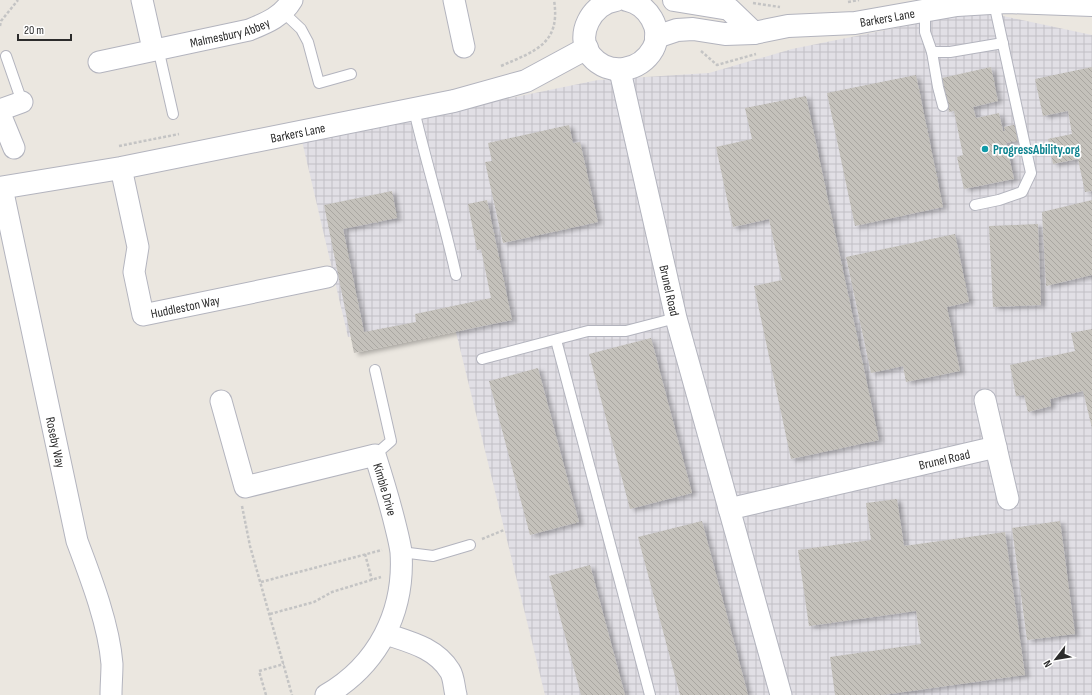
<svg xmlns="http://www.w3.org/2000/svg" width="1092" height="695" viewBox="0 0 1092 695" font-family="'Sofia Sans Condensed',sans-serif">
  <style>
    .industrial { fill: url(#industrial-grid) }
    .building { fill: url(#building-back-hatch); filter: url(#shadow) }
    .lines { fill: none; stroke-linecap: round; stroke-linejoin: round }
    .service-casing { stroke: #b3b4be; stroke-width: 12 }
    .minor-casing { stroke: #b3b4be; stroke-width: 23 }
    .tertiary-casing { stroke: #b3b4be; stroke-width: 24 }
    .path { stroke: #c4c4c4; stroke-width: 2.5; stroke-dasharray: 3 2; stroke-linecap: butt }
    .service { stroke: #fff; stroke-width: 10 }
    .minor { stroke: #fff; stroke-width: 21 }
    .tertiary { stroke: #fff; stroke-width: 22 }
    .culture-dot { fill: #0f9aa8; stroke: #fff; stroke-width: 1.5 }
    .labels { text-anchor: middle; stroke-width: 3.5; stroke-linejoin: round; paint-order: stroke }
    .street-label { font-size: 13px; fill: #2c2c2c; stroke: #fff }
    .culture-label { font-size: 13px; font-weight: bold; fill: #0d838f; stroke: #fff; text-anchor: start }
  </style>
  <defs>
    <pattern id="industrial-grid" width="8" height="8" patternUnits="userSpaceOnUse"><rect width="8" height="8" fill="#e1dfe5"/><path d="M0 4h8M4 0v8" fill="none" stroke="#c1c0c5"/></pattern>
    <pattern id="building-back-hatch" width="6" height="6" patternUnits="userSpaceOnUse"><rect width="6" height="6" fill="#c4c1bb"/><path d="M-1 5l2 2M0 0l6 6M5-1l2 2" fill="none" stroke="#a9a6a1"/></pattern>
    <filter id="shadow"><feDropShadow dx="4.5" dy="2.5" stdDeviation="2" flood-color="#0004"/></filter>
  </defs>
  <rect width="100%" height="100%" fill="#ebe7e0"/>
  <path class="industrial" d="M980 11 1092 35V695H545L452 316 348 337 302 141 598 80 709 73 792 49Z"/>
  <g class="building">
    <path d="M991 67 998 101 973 107 976 118 999 113 1003 131H1005L1004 127 1017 124 1020 140 1006 143 1014 179 964 189 957 157 963 155 954 111 949 112 942 78Z"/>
    <path d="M1092 67V191L1085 192 1078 159 1053 164 1048 139 1072 134 1068 111 1043 116 1035 79Z"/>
    <path d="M916 75 943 207 855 226 827 93Z"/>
    <path d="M806 96 879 440 791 459 754 286 782 280 769 219 733 227 716 147 752 139 745 108Z"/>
    <path d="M569 125 573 143 580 142 598 222 503 243 485 162 492 161 488 143Z"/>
    <path d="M392 191 397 218 343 229 364 332 416 322 415 314 491 298 481 249 477 250 468 204 487 200 512 320 354 353 324 205Z"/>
    <path d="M1092 200V275L1046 286 1042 212Z"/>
    <path d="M1038 224 1041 305 993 307 989 226Z"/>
    <path d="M955 234 969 302 947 307 960 371 906 382 903 366 871 373 846 257Z"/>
    <path d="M1092 329V428L1083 391 1050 399 1051 406 1028 412 1024 395 1016 396 1010 365 1075 351 1071 333Z"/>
    <path d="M651 338 692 493 630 509 589 354Z"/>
    <path d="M538 368 579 522 530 535 489 381Z"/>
    <path d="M897 499 904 546 1005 532 1025 675 883 695H835L830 657 921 644 916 611 809 626 798 550 871 540 866 503Z"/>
    <path d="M702 521 748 695H680L638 537Z"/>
    <path d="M1060 521 1075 634 1027 640 1012 528Z"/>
    <path d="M590 565 625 695H581L549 576Z"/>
  </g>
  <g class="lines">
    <g class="service-casing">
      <g id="service">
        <path d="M925 11V32L932 52H950L1003 43"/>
        <path d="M283 12 301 29 308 42 319 83 351 74"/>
        <path d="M158 48 173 114"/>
        <path d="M932 52 938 87 943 106"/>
        <path d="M6 56 22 102"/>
        <path d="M414 110C427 166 444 220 456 275"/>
        <path d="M975 205 999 200 1022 192 1031 173 994 3"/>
        <path d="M556 340 650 695"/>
        <path d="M482 359 588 331H626L676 318"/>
        <path d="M375 370 391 441 375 455"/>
        <path d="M401 552 433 556 470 545"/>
      </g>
    </g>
    <g class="minor-casing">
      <g id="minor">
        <path d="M142 0 153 49"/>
        <path d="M454 0 464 47"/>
        <path id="s1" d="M99 62 249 30C266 23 282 17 292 0"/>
        <path id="s2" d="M620 71 676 318 781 695"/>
        <path d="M0 110 22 102"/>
        <path d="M0 114 14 148"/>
        <path id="s3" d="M121 168 138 247 134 272 143 315 327 277"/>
        <path id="s4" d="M2 188 77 541C91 578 109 625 112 664 112 674 111 685 111 695"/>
        <path d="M985 400 1008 499"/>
        <path id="s5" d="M221 401 245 487 375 455C383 480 390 503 396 528 398 536 400 544 401 552 405 612 378 665 326 695"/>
        <path id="s6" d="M729 509 996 447"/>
        <path d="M386 634C410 642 436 648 450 671 454 677 454 688 456 695"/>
      </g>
    </g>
    <g class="tertiary-casing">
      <g id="tertiary">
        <path d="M616 0C592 3 574 36 591 56 609 77 640 72 653 49 664 29 647 4 627 0"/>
        <path d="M674 0 729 9 754 33"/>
        <path id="s7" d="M656 37 677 30 693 29 725 34 754 33 788 26 855 23 957 5 1007 2 1092 5"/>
        <path id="s8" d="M0 188 121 168 454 101 526 81 587 48"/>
      </g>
    </g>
    <g class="path">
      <path d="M848 2 859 0"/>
      <path d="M753 3 780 7"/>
      <path d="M0 26 1 21 18 0"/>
      <path d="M701 51 717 65 756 54"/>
      <path d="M501 66C535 51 561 44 554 0"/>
      <path d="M119 146 179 134"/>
      <path d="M242 506 250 546 292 695"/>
      <path d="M482 539 504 530"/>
      <path d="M365 554 372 580"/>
      <path d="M261 582 382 550"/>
      <path d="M270 614 314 602 332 592 381 577"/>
      <path d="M266 695 259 671 284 664"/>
    </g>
    <use href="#service" class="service"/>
    <use href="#minor" class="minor"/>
    <use href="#tertiary" class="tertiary"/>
  </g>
  <circle class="culture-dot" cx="985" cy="149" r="4"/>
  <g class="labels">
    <g class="street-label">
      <text dy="5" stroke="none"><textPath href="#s7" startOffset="234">Barkers Lane</textPath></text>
      <text dy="5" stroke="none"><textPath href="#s1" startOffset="134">Malmesbury Abbey</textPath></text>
      <text dy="5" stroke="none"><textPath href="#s8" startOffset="303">Barkers Lane</textPath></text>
      <text dy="5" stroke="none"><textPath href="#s2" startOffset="225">Brunel Road</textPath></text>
      <text dy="5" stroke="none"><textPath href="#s3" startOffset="193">Huddleston Way</textPath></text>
      <text dy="5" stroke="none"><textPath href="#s4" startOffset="260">Roseby Way</textPath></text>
      <text dy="5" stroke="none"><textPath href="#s6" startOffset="221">Brunel Road</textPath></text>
      <text dy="5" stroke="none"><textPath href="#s5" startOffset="259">Kimble Drive</textPath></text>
    </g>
    <g class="culture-label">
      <text x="993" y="154">ProgressAbility.org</text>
    </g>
  </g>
  <g transform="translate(1056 659) rotate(239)" stroke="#ffffff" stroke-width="3" paint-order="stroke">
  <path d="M0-3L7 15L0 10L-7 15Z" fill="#2c2c2c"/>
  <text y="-6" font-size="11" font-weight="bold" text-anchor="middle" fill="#2c2c2c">N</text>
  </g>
  <path d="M18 34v6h53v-6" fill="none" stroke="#2c2c2c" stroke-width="2"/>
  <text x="24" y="34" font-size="12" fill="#2c2c2c" stroke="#ffffff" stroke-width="3" paint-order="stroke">20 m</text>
</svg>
